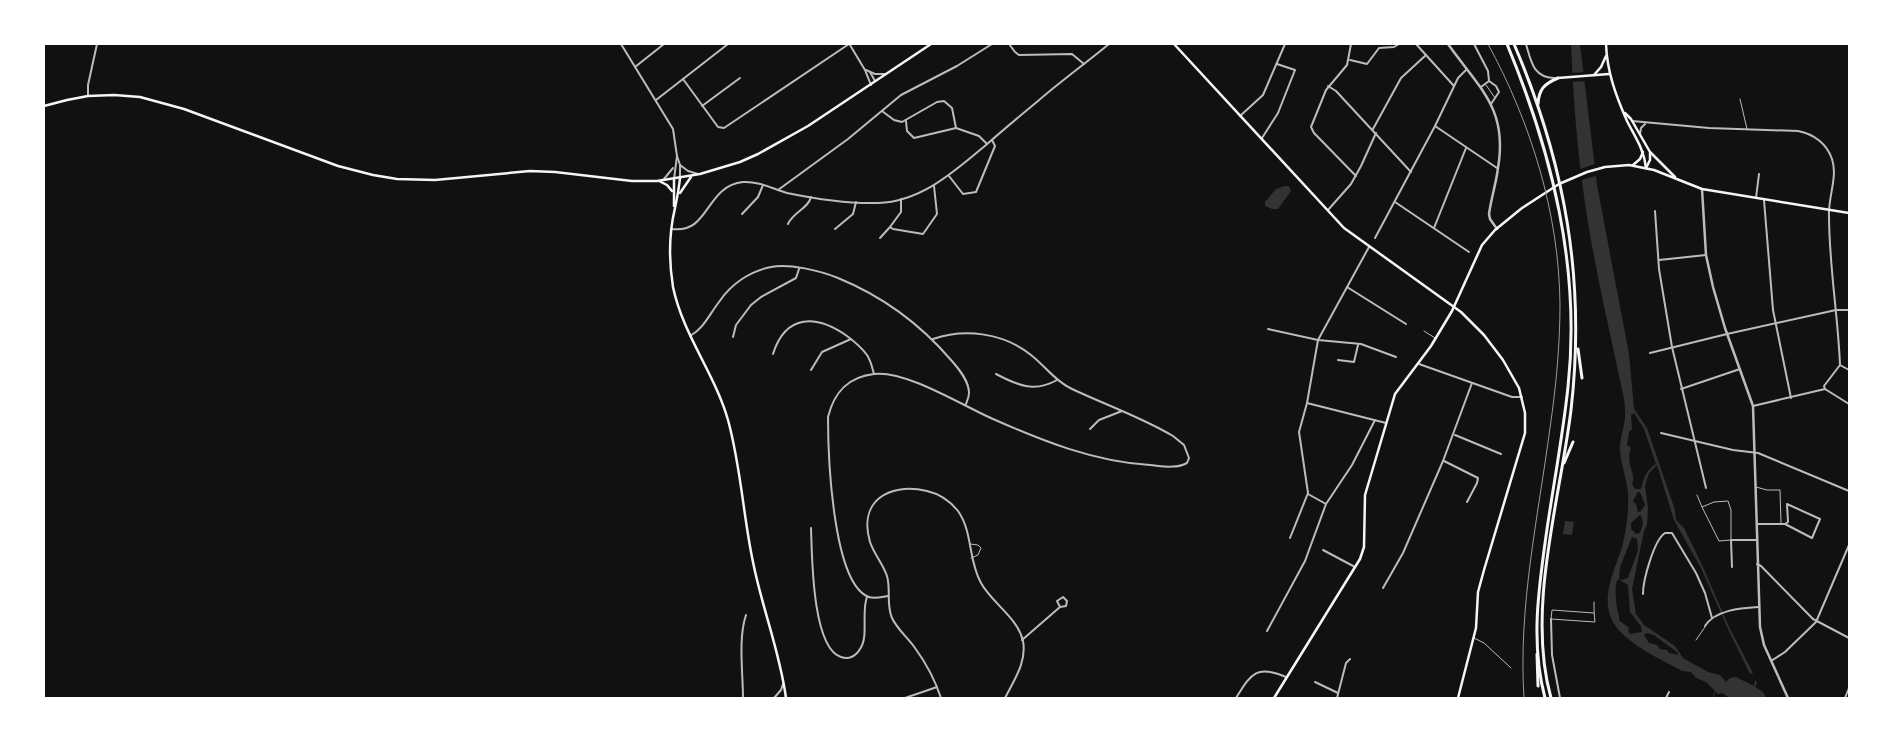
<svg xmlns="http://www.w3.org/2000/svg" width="1893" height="742" viewBox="0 0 1893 742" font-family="'Noto Serif',serif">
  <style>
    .water { fill: #333; fill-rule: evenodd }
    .pier { fill: #111 }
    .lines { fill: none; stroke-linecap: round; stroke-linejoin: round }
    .stream { stroke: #333; stroke-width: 1 }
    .service { stroke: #bcbcbc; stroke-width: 1 }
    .minor { stroke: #bcbcbc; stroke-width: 2 }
    .tertiary { stroke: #bcbcbc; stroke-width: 2.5 }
    .secondary { stroke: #f5f5f5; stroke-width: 2.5 }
    .trunk { stroke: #f5f5f5; stroke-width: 3 }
    .rail { stroke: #9a9a9a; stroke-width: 1 }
  </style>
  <rect width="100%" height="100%" fill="#111"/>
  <g class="water">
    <path d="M1571 44H1580L1597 185 1629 354 1634 409 1647 428 1675 510 1676 520 1684 528 1702 565 1729 627 1753 673 1750 674 1729 631 1701 568 1674 520 1657 465 1649 473 1645 486 1648 508 1647 525 1644 531 1632 589 1636 614 1644 625 1675 646 1683 658 1708 672 1720 675 1726 682 1730 678 1736 677 1754 686 1755 680 1757 683 1755 687 1763 692 1766 698H1729L1723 693 1718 694 1706 682 1696 678 1691 672 1682 671C1661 659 1623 643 1612 620 1599 594 1619 563 1624 539 1627 522 1630 503 1627 486 1625 473 1620 461 1620 448 1620 438 1624 428 1625 418 1625 412 1625 405 1624 399 1609 327 1591 254 1582 181 1576 135 1573 90 1571 44ZM1634 413 1644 429 1656 464C1646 470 1644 478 1641 489H1635L1632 484C1637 473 1625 466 1631 448L1627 445 1629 432 1632 429 1631 415ZM1638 492H1640L1645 505 1641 511 1638 512 1636 504 1633 501ZM1640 515C1645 521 1642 527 1640 533L1636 534 1631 529V523ZM1632 537 1637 539 1638 550 1628 578 1622 580 1619 579 1620 567ZM1618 579 1628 585 1630 612 1641 626 1642 632 1630 634 1628 631 1629 628 1619 620C1620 615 1617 613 1617 608 1616 600 1614 585 1618 579ZM1646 633 1654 635 1677 652 1678 655 1669 653 1667 650 1660 649 1657 645 1649 643 1644 635Z"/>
    <path d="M1285 186H1289L1291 191 1278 209H1272L1265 206V202L1276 189Z"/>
    <path d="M1565 521 1574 522 1572 535 1563 534Z"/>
  </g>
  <g class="pier">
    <path d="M1586 72 1587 81 1570 82V73Z"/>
    <path d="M1597 163 1598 175 1579 181 1578 170Z"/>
  </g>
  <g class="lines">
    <path class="stream" d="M1713 698 1715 692"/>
    <g class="service">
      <path d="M1486 85 1495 98"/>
      <path d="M1740 99 1747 129"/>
      <path d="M1424 331 1435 338"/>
      <path d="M1756 487 1767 490H1780L1781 523"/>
      <path d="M1697 495 1702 507 1714 502 1728 501 1731 510V540L1719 541 1702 507"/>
      <path d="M970 544 978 545 981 548 978 555 971 558"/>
      <path d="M1594 602C1594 609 1594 615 1595 622L1551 619 1552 610 1594 613"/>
      <path d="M1474 638 1484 643 1511 668"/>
      <path d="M1696 640 1705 627"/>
    </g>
    <g class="minor">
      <path d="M621 44 673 129 677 156 680 165V178"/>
      <path d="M1009 44 1015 52 1019 55 1072 54 1084 64"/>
      <path d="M1351 44 1347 65 1326 90 1311 127 1314 133 1356 176"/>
      <path d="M1416 44 1454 86"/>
      <path d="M1474 44 1488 71 1489 81"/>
      <path d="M1526 44C1531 61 1533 78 1555 78"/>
      <path d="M850 45 865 70 871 85"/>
      <path d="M1350 60 1367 64 1379 48 1394 47 1399 44"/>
      <path d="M635 67 664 44"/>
      <path d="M866 70 875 74H885"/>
      <path d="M870 72 875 81"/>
      <path d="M683 79 718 127 724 128 849 44"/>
      <path d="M1489 81 1496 86 1499 92 1491 104"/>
      <path d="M1328 86 1336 91 1411 172"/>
      <path d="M1481 87 1489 81"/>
      <path d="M88 96V85L97 44"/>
      <path d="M656 100 728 44"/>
      <path d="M702 106 740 78"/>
      <path d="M882 111 894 120 902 122 937 102 944 101 952 108 956 128"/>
      <path d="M1240 116 1263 95 1285 44"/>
      <path d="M906 121 907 131 914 138 956 128 979 136 987 144"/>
      <path d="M1632 121 1709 128 1798 131C1814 134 1827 144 1832 159 1838 177 1828 197 1829 216 1829 265 1838 315 1840 365"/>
      <path d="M1435 126 1497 168"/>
      <path d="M1373 129 1401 78 1426 55"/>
      <path d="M1640 134 1641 128 1645 124"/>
      <path d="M1262 138 1278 113 1295 70 1277 64"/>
      <path d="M680 165 688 171 698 174"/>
      <path d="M949 176 963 194 976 192 995 146 992 140"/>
      <path d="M664 179 673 168"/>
      <path d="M674 179 677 156"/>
      <path d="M778 190 848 139 901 95 957 66 992 44"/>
      <path d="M1756 198 1759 174"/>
      <path d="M901 199V212L890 227 893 229 923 234 937 214 934 186"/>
      <path d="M1764 200 1773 310 1791 398"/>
      <path d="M1395 202 1469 252"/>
      <path d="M1328 210 1351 184 1361 166 1376 133"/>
      <path d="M1655 211 1659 269 1672 347 1706 488"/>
      <path d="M742 214 758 197 763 185"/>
      <path d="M788 224C793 212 808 209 811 197"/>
      <path d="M1434 228 1466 148"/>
      <path d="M672 229C710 234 705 186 743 182 759 181 773 189 787 193 816 199 848 204 878 203 921 202 955 171 986 145 1003 130 1021 115 1038 101 1061 81 1086 63 1109 44"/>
      <path d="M835 229 853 214 856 202"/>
      <path d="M880 238 890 227"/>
      <path d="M1375 238 1435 126 1458 78 1466 70"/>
      <path d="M1659 260 1706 255"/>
      <path d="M1347 287 1406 324"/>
      <path d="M1268 329 1318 340 1361 344 1396 357"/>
      <path d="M690 336C704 328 709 315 719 302 731 284 750 271 771 267 789 263 821 271 838 278 882 296 921 325 951 360 959 369 969 381 969 393 969 397 967 401 966 404"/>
      <path d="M733 337 736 325 751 305 761 297 796 278 799 269"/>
      <path d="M1650 353 1727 334 1836 310H1849"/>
      <path d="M773 354C786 313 817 315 847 336 855 342 862 348 867 355 871 361 872 367 874 374"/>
      <path d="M1338 360 1354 362 1358 345"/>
      <path d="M1419 364 1512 397H1522"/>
      <path d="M1840 365 1824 386 1825 389 1849 404"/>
      <path d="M1840 365 1849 370"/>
      <path d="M811 370 822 352 851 339"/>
      <path d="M996 374C1017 385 1034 393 1057 380"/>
      <path d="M1681 389 1740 369"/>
      <path d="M1307 403 1386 423"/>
      <path d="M1753 406 1825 389"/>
      <path d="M1090 429 1099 420 1122 411"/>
      <path d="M1661 433 1733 450 1758 453 1849 491"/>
      <path d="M1455 435 1501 454"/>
      <path d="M1444 461 1478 478 1477 483 1467 502"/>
      <path d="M1308 494 1326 504"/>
      <path d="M1757 524H1785L1812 538 1820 519 1787 504 1788 522 1785 524"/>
      <path d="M811 528C812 555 812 648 841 657 849 660 856 656 860 649 869 637 861 612 867 597"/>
      <path d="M1290 538 1308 493 1299 432 1307 403 1318 340 1369 247"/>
      <path d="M1323 550 1355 567"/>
      <path d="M1757 564 1761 566 1813 619 1849 638"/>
      <path d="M1732 567 1731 540H1757"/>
      <path d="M1383 588 1403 553 1443 461 1472 383"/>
      <path d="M1643 594C1643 580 1654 540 1665 533H1672L1696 573 1705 593 1712 618"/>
      <path d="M888 596C882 597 874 599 869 597 832 584 828 452 828 417 834 393 847 377 874 374 906 370 963 406 993 419 1043 441 1095 462 1150 465 1162 466 1176 469 1187 463L1189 458 1184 445 1173 436C1141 417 1106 405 1072 389 1056 382 1045 366 1031 355 1004 333 965 328 933 339"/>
      <path d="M1551 619 1552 655 1560 698"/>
      <path d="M1705 626C1715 610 1741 608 1758 607"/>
      <path d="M1267 631 1305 561 1326 504 1352 465 1375 420"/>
      <path d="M1022 640 1060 607 1066 606 1067 601 1063 597 1057 601 1060 607"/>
      <path d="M1771 661 1785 652 1816 622 1849 545"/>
      <path d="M1315 682 1338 693"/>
      <path d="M743 698C743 674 738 638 746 615"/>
      <path d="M774 698 781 690 783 684"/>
      <path d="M905 698 937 687"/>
      <path d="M941 698C935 680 926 663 915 648 908 638 897 629 892 618 886 604 891 590 887 576 883 564 874 554 870 542 858 501 889 482 927 491 940 494 950 501 958 511 973 532 968 560 981 583 992 603 1018 618 1023 641 1027 662 1014 680 1005 698"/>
      <path d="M1236 698C1251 674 1256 664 1286 677"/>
      <path d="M1337 698 1346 663 1350 659"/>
      <path d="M1666 698 1669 692"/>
      <path d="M1845 698 1849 688"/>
    </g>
    <g class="tertiary">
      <path d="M1448 44C1480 89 1508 109 1498 168 1496 184 1491 199 1489 214L1490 219 1497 229"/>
      <path d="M1702 189 1706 255 1713 287 1725 328 1753 406 1760 627 1764 645 1788 698"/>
    </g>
    <g class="secondary">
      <path d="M1174 44 1344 228 1461 312 1484 335 1503 360 1519 388 1525 413V433L1484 570 1478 592 1476 628 1458 698"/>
      <path d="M1606 44C1607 72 1616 96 1627 121 1635 137 1644 149 1646 168"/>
      <path d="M1594 75 1601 67 1606 56"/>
      <path d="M1558 78 1609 74"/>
      <path d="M44 106 67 100 88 96 114 95 140 97 184 109 338 166 373 175 397 179 435 180 530 171 555 172 632 181H657L700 174 740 162 758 154 808 126 931 44"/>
      <path d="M1625 113 1631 119 1650 152 1675 177"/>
      <path d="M1633 165 1640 159 1643 152"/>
      <path d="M1646 168 1650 160V153"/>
      <path d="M680 178C679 189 677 198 675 208 669 233 669 262 673 287 683 335 715 374 728 420 741 467 743 515 753 562 762 608 780 652 786 698"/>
      <path d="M674 179V206"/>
      <path d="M659 181 667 185 672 191"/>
      <path d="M680 193 691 177"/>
      <path d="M1274 698 1360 559 1364 547 1365 495 1395 394 1431 346 1452 311 1482 245 1495 230 1522 208 1559 184 1587 172 1605 167 1629 165 1654 170 1702 189 1849 213"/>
    </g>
    <g class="trunk">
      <path d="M1507 44C1552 153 1581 268 1568 387 1563 434 1554 482 1547 529 1539 586 1530 642 1545 698"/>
      <path d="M1514 44C1565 163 1586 280 1571 410 1560 500 1526 609 1551 698"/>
      <path d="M1538 104C1539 89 1544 84 1558 78"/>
      <path d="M1578 349 1582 378"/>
      <path d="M1564 463 1573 442"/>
      <path d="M1537 654 1538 686"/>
    </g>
    <path class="rail" d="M1488 44C1531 123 1559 213 1560 304 1560 345 1556 387 1550 428 1538 518 1518 607 1524 698"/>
  </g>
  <rect width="1893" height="742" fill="none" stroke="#ffffff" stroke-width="90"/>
</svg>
